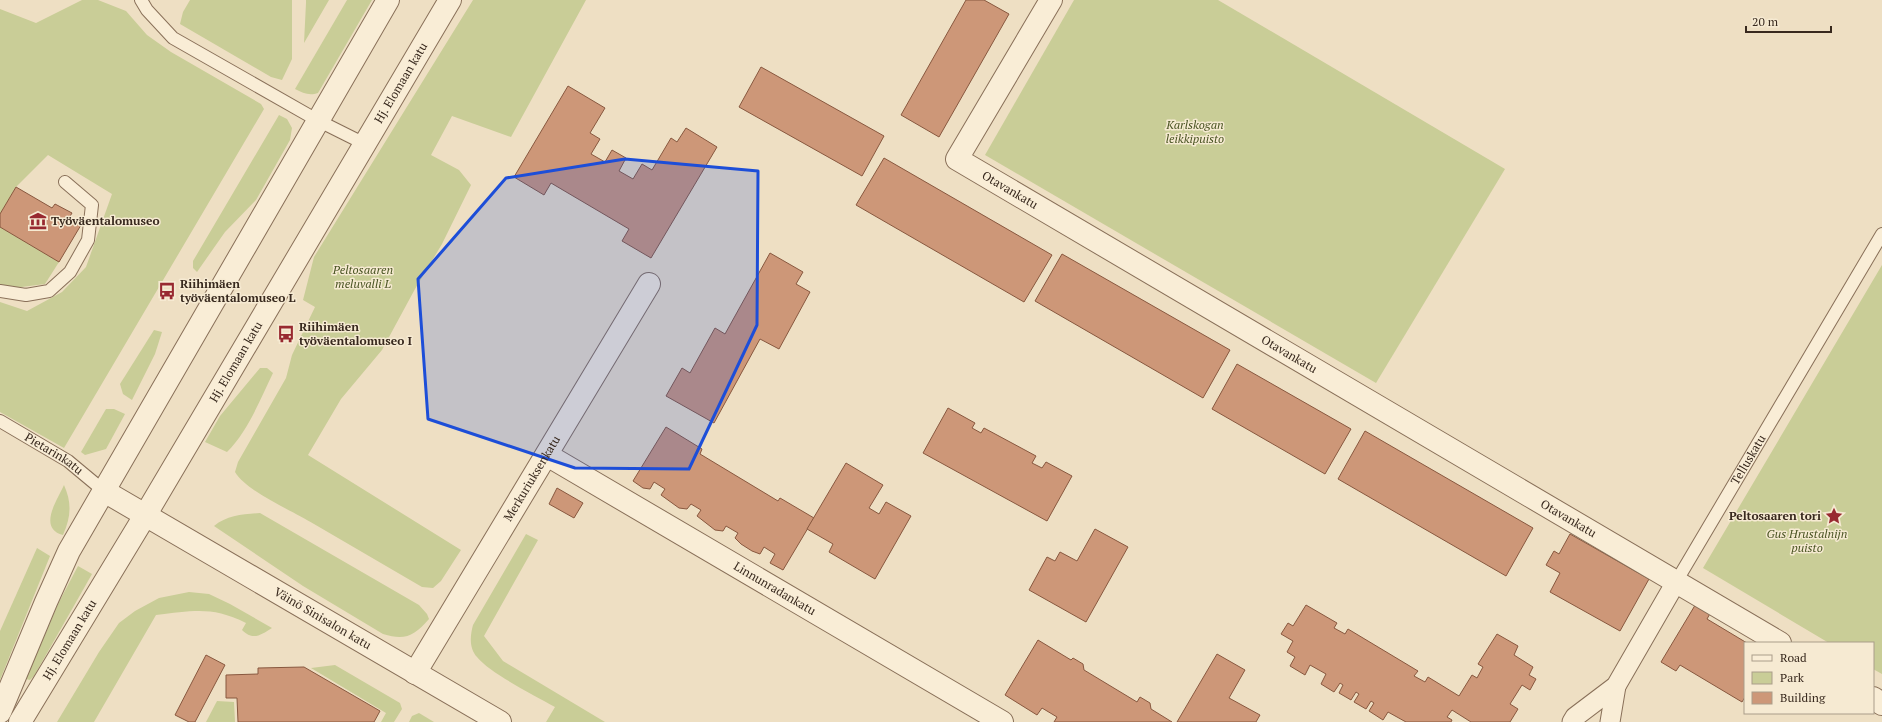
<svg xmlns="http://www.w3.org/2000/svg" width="1882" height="722" viewBox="0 0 1882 722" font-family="'PT Serif',serif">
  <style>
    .green { fill: #c9cd97 }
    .building { fill: #cd9778; stroke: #88583f }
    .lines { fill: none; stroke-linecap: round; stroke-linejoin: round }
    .service-casing { stroke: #897059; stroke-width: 14 }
    .pedestrian-casing { stroke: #897059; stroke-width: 21 }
    .minor-casing { stroke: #897059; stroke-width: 24 }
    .tertiary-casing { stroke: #897059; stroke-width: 24 }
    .service { stroke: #f9edd6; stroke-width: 12 }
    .pedestrian { stroke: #f9edd6; stroke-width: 19 }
    .minor { stroke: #f9edd6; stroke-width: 22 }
    .tertiary { stroke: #f9edd6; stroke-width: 22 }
    .marked { fill: #1d4ed8; fill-opacity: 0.2; stroke: #1d4ed8; stroke-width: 3; stroke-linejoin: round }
    .labels { text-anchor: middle; stroke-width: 3; stroke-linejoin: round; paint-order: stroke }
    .street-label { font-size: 12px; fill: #38291e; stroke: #f6ead2 }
    .park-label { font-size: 12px; font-style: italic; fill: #4b5524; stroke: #f6ead2 }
    .poi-label { font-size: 12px; font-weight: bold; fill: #38291e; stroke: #f6ead2; text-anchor: start }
  </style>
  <rect width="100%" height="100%" fill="#eedfc3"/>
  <g class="green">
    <path d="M82 0H98L126 11 147 35 171 52 261 104 264 109 64 448 0 412V302L27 311 62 292 86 267 112 194 48 155 16 187 0 214V9L36 23Z"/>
    <path d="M190 0H292V59L282 80 271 77 180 24 183 12Z"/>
    <path d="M306 0H329L304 43 306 3Z"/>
    <path d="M347 0H372L318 93C309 96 303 93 295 89Z"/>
    <path d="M473 0H586L511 137 452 116 431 155 459 170 471 185 442 244 415 289 382 350 341 399 308 455 461 550 441 581 433 588 422 587C386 566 350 545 314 524 293 511 247 492 235 472L238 462 286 378 292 355 315 307 303 300 314 257Z"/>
    <path d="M1074 0H1218L1505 169 1376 383 985 155Z"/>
    <path d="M279 115 287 119 292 128 290 140 256 200 225 232 197 272 193 268V261Z"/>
    <path d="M0 227 59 262 45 284 14 288 0 285Z"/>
    <path d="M1882 265V674L1873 669V643H1829L1703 568Z"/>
    <path d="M154 330 162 332 155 354 132 400 123 394 120 384Z"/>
    <path d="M260 368H267L273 373C260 400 248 431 227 452L205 442 220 416Z"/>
    <path d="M106 409H114L125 414 106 449 85 455 81 452Z"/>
    <path d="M64 485C72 503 71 517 63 535 37 528 58 499 64 485Z"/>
    <path d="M260 513 419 605 427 614 429 619C414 636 405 641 383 634L303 586 214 526C227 515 244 514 260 513Z"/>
    <path d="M526 534 538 540 484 636 503 661 605 722H546L555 707C534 695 491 674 477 657 469 648 470 636 473 625Z"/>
    <path d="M37 548 50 556 0 680V631Z"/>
    <path d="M78 566 92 574 34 676 30 680 26 679 58 604Z"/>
    <path d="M189 592 209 594 230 604 272 628C261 635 253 641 242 630L246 623C212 606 193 611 156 615L94 722H57L99 652 119 623 135 611 159 598Z"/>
    <path d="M335 665 400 703 402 709 394 722H381L386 713 311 668Z"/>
    <path d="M217 701 234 702 235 722H206Z"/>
    <path d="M419 713 434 722H409L412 716Z"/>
  </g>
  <g class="building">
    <path d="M966 0H984L1009 14 939 137 901 115Z"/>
    <path d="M761 67 884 136 862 176 739 107Z"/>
    <path d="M568 86 605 108 590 133 600 139 591 154 605 162 612 150 626 158 619 171 633 179 642 164 652 170 671 138 677 142 686 128 717 147 651 258 622 241 629 229 551 183 544 195 514 177Z"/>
    <path d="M884 158 1052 255 1024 302 856 205Z"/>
    <path d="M16 187 52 208 55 204 72 213 69 218 81 225 59 262 0 227V214Z"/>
    <path d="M770 253 803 272 796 284 810 292 779 349 760 339 714 423 666 396 682 368 690 373 715 328 725 334Z"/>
    <path d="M1062 254 1230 350 1203 398 1035 301Z"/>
    <path d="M1237 364 1351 429 1325 474 1212 409Z"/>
    <path d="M948 408 975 423 972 428 981 433 984 428 1036 456 1032 463 1042 468 1046 462 1072 476 1047 521 923 453Z"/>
    <path d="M666 427 702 449 700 454 778 501 780 498 814 518 783 570 770 563 775 554 764 547 760 554 752 551 741 544 735 538 738 533 726 526 723 531 715 530 697 516 701 510 691 504 687 509 679 508 661 495 665 489 654 482 650 489 643 488 633 481Z"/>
    <path d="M1365 431 1533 528 1506 576 1338 479Z"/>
    <path d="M846 463 883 485 869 508 879 514 886 502 911 516 875 579 829 552 833 544 807 529Z"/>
    <path d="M557 488 583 503 574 518 549 504Z"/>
    <path d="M1095 529 1128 547 1086 622 1029 590 1047 557 1055 561 1060 552 1077 561Z"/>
    <path d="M1570 534 1649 579 1620 631 1550 592 1560 573 1546 565 1554 551 1559 554Z"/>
    <path d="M1697 602 1712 610 1707 619 1747 643H1745V697L1742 702 1680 665 1676 671 1661 662Z"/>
    <path d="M1306 605 1337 623 1334 628 1345 634 1348 629 1418 671 1414 676 1425 682 1428 677 1459 696 1472 675 1477 678 1483 667 1478 664 1497 634 1518 646 1514 655 1533 667 1529 675 1536 679 1530 690 1522 685 1510 704 1518 709 1510 722H1471L1452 710 1447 717 1452 720 1451 722H1406L1388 712 1383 720 1369 711 1374 703 1371 701 1366 709 1354 702 1359 694 1356 692 1351 700 1339 693 1343 685 1340 683 1334 692 1321 684 1326 674 1310 665 1305 675 1290 666 1295 657 1287 652 1293 641 1281 634 1288 623 1293 626Z"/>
    <path d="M1038 640 1071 660 1073 658 1083 664 1084 670 1137 702 1140 697 1150 703 1151 709 1172 722H1054L1057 717 1042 708 1037 715 1005 695Z"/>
    <path d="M1217 654 1245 670 1229 698 1260 715 1256 722H1177Z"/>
    <path d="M206 655 225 665 195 722H189L175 715Z"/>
    <path d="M304 667 380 711 374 722H238L237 698H226V675L258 674V668Z"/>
  </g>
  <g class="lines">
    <g class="service-casing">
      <g id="service">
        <path d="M141 0 147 10 173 38 317 120 365 144"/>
        <path d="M0 291 26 295 49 291 70 272 88 240 92 205 65 182"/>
        <path id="s1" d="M0 421 68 461 104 491"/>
        <path id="s2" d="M1676 582 1882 234"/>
      </g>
    </g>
    <g class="pedestrian-casing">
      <g id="pedestrian">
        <path d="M1572 722 1575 717 1616 686 1676 582"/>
        <path d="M1610 722 1616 686"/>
      </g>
    </g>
    <g class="minor-casing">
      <g id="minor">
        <path id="s3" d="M1051 0 957 159 1780 643"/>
        <path id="s4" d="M547 455 1002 722"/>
        <path id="s5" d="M104 491 500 722"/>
        <path id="s6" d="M415 673 649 284"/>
        <path d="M1873 698 1882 704"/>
      </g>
    </g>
    <g class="tertiary-casing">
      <g id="tertiary">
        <path d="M0 712 46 602 69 551 388 0"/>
        <path id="s7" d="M20 722 146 514 450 0"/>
      </g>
    </g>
    <use href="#service" class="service"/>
    <use href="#pedestrian" class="pedestrian"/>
    <use href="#minor" class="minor"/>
    <use href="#tertiary" class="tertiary"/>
  </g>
  <path class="marked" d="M625 159 758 171 757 325 689 469 575 468 428 419 418 279 506 178Z"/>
  <defs>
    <g id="museum-bare" transform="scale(1.38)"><path d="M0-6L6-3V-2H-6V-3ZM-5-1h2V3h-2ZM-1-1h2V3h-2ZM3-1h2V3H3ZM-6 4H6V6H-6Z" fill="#982930" stroke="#f6ead2" stroke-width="2.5" paint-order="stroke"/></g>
    <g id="bus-bare" transform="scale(1.38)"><path d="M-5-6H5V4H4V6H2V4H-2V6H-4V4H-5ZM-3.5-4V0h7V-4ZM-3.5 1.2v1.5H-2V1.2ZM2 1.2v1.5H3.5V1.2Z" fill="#982930" stroke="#f6ead2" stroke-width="2.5" paint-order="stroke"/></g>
    <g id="sight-bare" transform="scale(1.38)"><path d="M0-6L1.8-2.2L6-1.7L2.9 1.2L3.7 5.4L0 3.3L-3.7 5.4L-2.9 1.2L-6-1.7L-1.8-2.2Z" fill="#982930" stroke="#f6ead2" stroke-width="2.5" paint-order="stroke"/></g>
  </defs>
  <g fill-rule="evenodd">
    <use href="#museum-bare" x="38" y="221"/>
    <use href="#bus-bare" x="167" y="291"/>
    <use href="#bus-bare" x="286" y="334"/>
    <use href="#sight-bare" x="1834" y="516"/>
  </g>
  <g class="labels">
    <g class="street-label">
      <text dy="4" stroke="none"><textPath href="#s7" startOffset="744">Hj. Elomaan katu</textPath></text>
      <text dy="4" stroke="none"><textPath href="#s3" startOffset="246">Otavankatu</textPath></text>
      <text dy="4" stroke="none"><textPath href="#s3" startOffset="570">Otavankatu</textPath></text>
      <text dy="4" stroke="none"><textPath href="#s7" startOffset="420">Hj. Elomaan katu</textPath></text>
      <text dy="4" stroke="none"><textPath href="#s1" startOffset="63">Pietarinkatu</textPath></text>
      <text dy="4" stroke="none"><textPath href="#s2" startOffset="142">Telluskatu</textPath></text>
      <text dy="4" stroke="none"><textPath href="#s6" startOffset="227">Merkuriuksenkatu</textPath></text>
      <text dy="4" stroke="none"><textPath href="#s3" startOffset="894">Otavankatu</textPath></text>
      <text dy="4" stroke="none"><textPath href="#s4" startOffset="264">Linnunradankatu</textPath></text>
      <text dy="4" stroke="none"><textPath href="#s5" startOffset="253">Väinö Sinisalon katu</textPath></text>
      <text dy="4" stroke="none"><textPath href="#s7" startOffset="96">Hj. Elomaan katu</textPath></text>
    </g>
    <g class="park-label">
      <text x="1195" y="129">Karlskogan<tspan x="1195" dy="14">leikkipuisto</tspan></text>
      <text x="363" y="274">Peltosaaren<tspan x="363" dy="14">meluvalli L</tspan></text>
      <text x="1807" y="538">Gus Hrustalnijn<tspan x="1807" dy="14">puisto</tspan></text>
    </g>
    <g class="poi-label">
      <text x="51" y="225">Työväentalomuseo</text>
      <text x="180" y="288">Riihimäen<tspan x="180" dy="14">työväentalomuseo L</tspan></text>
      <text x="299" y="331">Riihimäen<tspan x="299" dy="14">työväentalomuseo I</tspan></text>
      <text x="1821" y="520" text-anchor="end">Peltosaaren tori</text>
    </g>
  </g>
  <rect x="1744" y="642" width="130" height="72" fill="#f6ead2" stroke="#aa9d8a"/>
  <rect x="1752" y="655" width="20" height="6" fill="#f9edd6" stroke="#aa9d8a"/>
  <text x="1780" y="662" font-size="12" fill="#38291e">Road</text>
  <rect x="1752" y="672" width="20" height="12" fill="#c9cd97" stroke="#aa9d8a"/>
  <text x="1780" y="682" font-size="12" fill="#38291e">Park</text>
  <rect x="1752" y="692" width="20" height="12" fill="#cd9778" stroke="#aa9d8a"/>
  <text x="1780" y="702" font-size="12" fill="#38291e">Building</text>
  <path d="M1746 26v6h85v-6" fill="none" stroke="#38291e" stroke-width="2"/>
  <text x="1752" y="26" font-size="12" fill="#38291e" stroke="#f6ead2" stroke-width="3" paint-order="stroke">20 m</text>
</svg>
